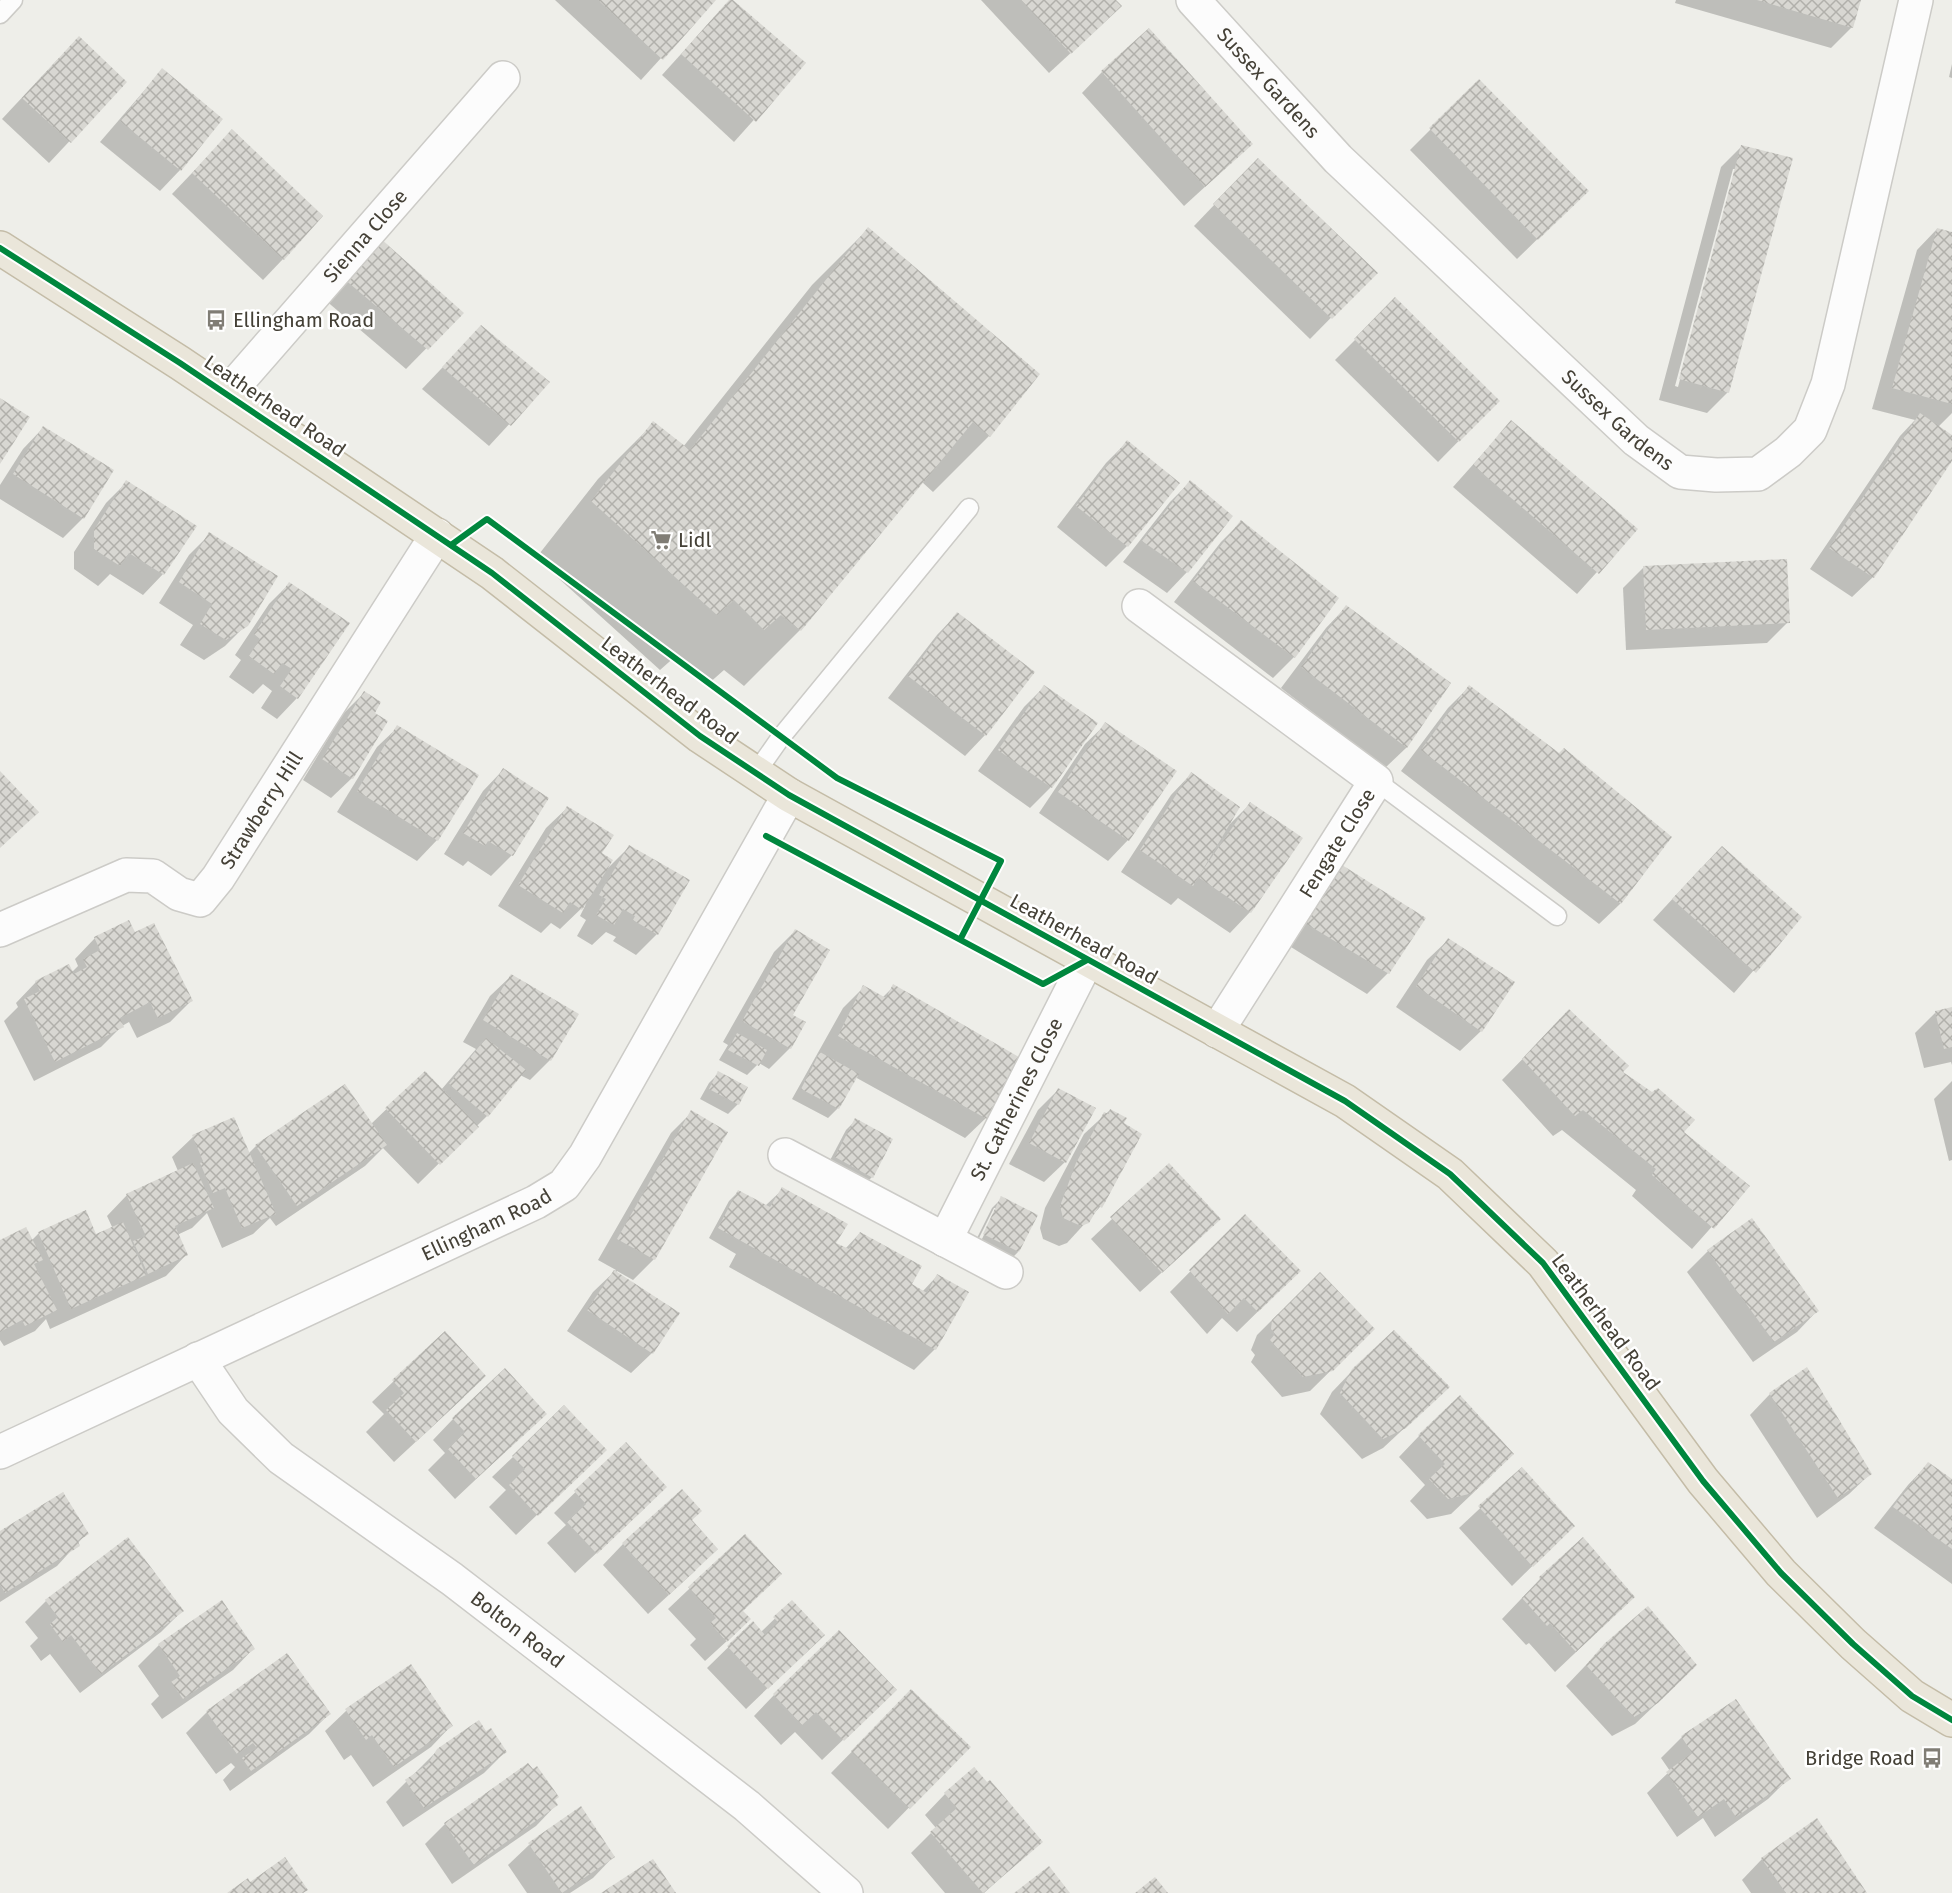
<svg xmlns="http://www.w3.org/2000/svg" width="1952" height="1893" viewBox="0 0 1952 1893" font-family="'Fira Sans',sans-serif">
  <style>
    .shadow { fill: #0003; fill-rule: evenodd }
    .building { fill: url(#building-cross-hatch) }
    .lines { fill: none; stroke-linecap: round; stroke-linejoin: round }
    .lane-casing { stroke: #cccbc7; stroke-width: 21 }
    .street-casing { stroke: #cccbc7; stroke-width: 36 }
    .highway-casing { stroke: #c4bca7; stroke-width: 36 }
    .lane { stroke: #fcfcfc; stroke-width: 18 }
    .street { stroke: #fcfcfc; stroke-width: 33 }
    .highway { stroke: #eae6da; stroke-width: 33 }
    .cycleway-casing { stroke: #fff; stroke-width: 10 }
    .cycleway { stroke: #00873e; stroke-width: 6 }
    .labels { text-anchor: middle; stroke-width: 5; stroke-linejoin: round; paint-order: stroke }
    .street-label { font-size: 20px; fill: #444036; stroke: #fff }
    .poi-label { font-size: 20px; fill: #444036; stroke: #fff; text-anchor: start }
  </style>
  <defs>
    <pattern id="building-cross-hatch" width="8" height="8" patternUnits="userSpaceOnUse" patternTransform="scale(1.5)"><rect width="8" height="8" fill="#d8d7d2"/><path d="M0 0l8 8M0 8l8-8" fill="none" stroke="#b1b0ab"/></pattern>
  </defs>
  <rect width="100%" height="100%" fill="#eeeee9"/>
  <g class="shadow">
    <path d="M555 0H714L641 80Z"/>
    <path d="M730 0 804 64 734 142 662 75Z"/>
    <path d="M981 0H1114L1099 27 1049 73Z"/>
    <path d="M1676 0H1860L1852 27 1831 48 1675 3Z"/>
    <path d="M58 59 125 82 49 163 2 119Z"/>
    <path d="M1952 64V78L1949 77Z"/>
    <path d="M162 70 221 119 180 170 160 191 100 142Z"/>
    <path d="M1102 72 1230 164 1184 206 1082 93Z"/>
    <path d="M1479 81 1566 211 1517 259 1410 150Z"/>
    <path d="M1742 146 1728 392 1707 413 1659 400 1721 167ZM1733 169H1736L1678 387 1675 386Z"/>
    <path d="M212 152 283 259 263 280 172 194Z"/>
    <path d="M1238 180 1375 273 1310 339 1194 226Z"/>
    <path d="M868 229 989 436 933 492 922 482 800 630 744 686 724 670 707 685 677 655 660 670 536 558 598 479 654 423 683 447 812 285Z"/>
    <path d="M1937 229 1952 233V413L1938 427 1952 437V458L1873 577 1852 597 1810 569 1900 436 1915 420 1872 409 1917 250Z"/>
    <path d="M381 241 461 313 406 369 324 299Z"/>
    <path d="M1395 300 1498 401 1438 462 1335 360Z"/>
    <path d="M461 348 548 382 489 446 422 389Z"/>
    <path d="M1511 422 1636 529 1577 594 1453 487Z"/>
    <path d="M43 428 83 518 63 538 0 499V485L23 449Z"/>
    <path d="M1127 442 1177 483 1127 546 1106 567 1057 527 1106 463Z"/>
    <path d="M127 482 163 574 143 595 110 574 98 586 74 569V552L106 503Z"/>
    <path d="M1190 482 1187 572 1167 593 1123 562 1170 502Z"/>
    <path d="M1241 522 1294 657 1273 678 1174 602 1221 542Z"/>
    <path d="M210 534 246 625 225 646 204 660 180 645 193 625 159 603 189 555Z"/>
    <path d="M1644 567 1788 622 1767 643 1626 650 1623 588Z"/>
    <path d="M289 584 297 698 277 719 261 708 272 691 263 684 253 694 229 677 241 660 235 655 269 604Z"/>
    <path d="M1346 607 1449 684 1406 748 1385 768 1281 688 1326 628Z"/>
    <path d="M957 614 985 735 965 756 888 698 937 635Z"/>
    <path d="M1044 687 1096 723 1051 787 1030 808 978 771 1024 707Z"/>
    <path d="M1469 687 1669 837 1620 904 1599 924 1401 771 1448 708Z"/>
    <path d="M364 693 373 713 352 778 331 798 303 780 343 714Z"/>
    <path d="M1106 724 1128 840 1108 861 1039 813 1085 744Z"/>
    <path d="M398 727 437 840 417 861 337 812 377 747Z"/>
    <path d="M503 770 512 855 491 876 468 861 463 866 444 854 483 791Z"/>
    <path d="M1191 774 1230 824 1250 804V912L1230 933 1178 898 1171 905 1121 872 1171 795Z"/>
    <path d="M567 808 608 868 629 847 657 934 636 955 613 941 616 937 606 932 592 945 577 936 586 920 580 916 586 904 560 929 551 923 541 933 498 906 546 828Z"/>
    <path d="M1701 868 1800 917 1734 993 1653 920Z"/>
    <path d="M1322 888 1424 918 1388 973 1367 994 1286 944Z"/>
    <path d="M795 931 790 1048 769 1069 759 1063 747 1075 719 1060 728 1045 723 1042 774 952Z"/>
    <path d="M134 934 191 1001 170 1022 137 1038 129 1022 122 1026 101 1047 34 1081 4 1021 18 1007 16 1003 36 982 72 972 78 966 75 959 95 938Z"/>
    <path d="M1448 940 1481 1031 1460 1051 1396 1007 1427 960Z"/>
    <path d="M511 976 550 1060 530 1080 520 1075 487 1116 418 1184 383 1148 365 1166 276 1226 270 1218 253 1234 222 1248 207 1213 192 1228 177 1235 186 1255 166 1276 50 1329 46 1319 35 1331 4 1346 0 1340V1242L31 1241 38 1234 85 1212 95 1236 113 1229 107 1216 127 1195 178 1171 172 1157 193 1137 248 1154 256 1146 371 1124 424 1073 441 1090 476 1049 463 1042 490 996Z"/>
    <path d="M894 986 986 1118 965 1138 855 1077 838 1108 828 1118 792 1099 843 1008 864 987 882 998Z"/>
    <path d="M1952 1008V1065L1951 1062 1924 1068 1915 1033 1936 1012Z"/>
    <path d="M1549 1032 1621 1072 1682 1132 1748 1186 1692 1249 1632 1196 1636 1190 1562 1130 1553 1136 1502 1080Z"/>
    <path d="M719 1073 738 1104 728 1114 700 1099 709 1083Z"/>
    <path d="M1952 1081V1160L1949 1161 1934 1099Z"/>
    <path d="M1058 1090 1065 1162 1044 1182 1009 1164 1038 1110Z"/>
    <path d="M1110 1110 1100 1207 1067 1243 1059 1246 1043 1239 1040 1228 1045 1208 1084 1134Z"/>
    <path d="M692 1112 654 1259 633 1280 617 1271 616 1273 652 1353 631 1373 567 1331 593 1292 616 1270 598 1260 671 1133Z"/>
    <path d="M856 1120 891 1140 872 1177 862 1187 826 1168 846 1130Z"/>
    <path d="M1169 1165 1198 1240 1140 1292 1091 1239Z"/>
    <path d="M783 1189 834 1243 845 1249 860 1233 910 1285 922 1292 937 1276 935 1349 914 1370 729 1267 736 1254 709 1238 729 1201 739 1191 765 1206Z"/>
    <path d="M1002 1198 1018 1252 1008 1262 974 1244 992 1208ZM994 1208H997L981 1241 978 1240Z"/>
    <path d="M1245 1216 1278 1292 1237 1332 1222 1318 1207 1334 1170 1292Z"/>
    <path d="M1708 1251 1817 1311 1797 1332 1753 1362 1687 1272Z"/>
    <path d="M1278 1314 1373 1329 1310 1391 1282 1397 1251 1362 1255 1355 1251 1350 1257 1335Z"/>
    <path d="M444 1333 464 1397 394 1462 366 1432 384 1414 372 1402Z"/>
    <path d="M1353 1370 1427 1407 1383 1448 1362 1459 1320 1414 1332 1392Z"/>
    <path d="M1770 1394 1870 1474 1849 1494 1817 1518 1750 1415Z"/>
    <path d="M453 1419 524 1434 455 1499 428 1470 445 1453 433 1440Z"/>
    <path d="M1419 1436 1492 1475 1451 1514 1427 1519 1410 1501 1425 1485 1399 1457Z"/>
    <path d="M625 1444 645 1508 575 1573 547 1543 566 1525 554 1513Z"/>
    <path d="M513 1457 584 1470 516 1535 489 1507 506 1490 492 1477Z"/>
    <path d="M1928 1464 1952 1481V1584L1874 1528 1908 1485Z"/>
    <path d="M1522 1469 1573 1526 1512 1586 1459 1528Z"/>
    <path d="M690 1521 696 1570 648 1614 603 1565 623 1544Z"/>
    <path d="M0 1533H87L57 1566 0 1602Z"/>
    <path d="M745 1536 741 1611 728 1640 705 1661 690 1645 696 1639 668 1609Z"/>
    <path d="M1540 1579 1612 1618 1555 1672 1529 1643 1526 1645 1502 1619Z"/>
    <path d="M46 1601 182 1611 161 1632 80 1693 50 1654 41 1661 30 1646 38 1638 25 1622Z"/>
    <path d="M792 1602 802 1655 746 1709 707 1668 753 1623 761 1632Z"/>
    <path d="M159 1645 253 1649 233 1670 162 1719 151 1704 159 1696 138 1666Z"/>
    <path d="M1605 1645 1675 1686 1635 1724 1612 1736 1566 1686Z"/>
    <path d="M411 1666 451 1726 431 1747 373 1787 351 1755 344 1760 325 1731 346 1711Z"/>
    <path d="M911 1691 968 1747 888 1829 831 1773Z"/>
    <path d="M774 1695 874 1710 822 1760 795 1732 781 1745 754 1716Z"/>
    <path d="M1736 1701 1789 1778 1768 1799 1715 1837 1703 1818 1677 1837 1647 1793 1670 1771 1661 1758 1682 1737Z"/>
    <path d="M207 1712 329 1714 309 1734 230 1791 223 1780 235 1767 231 1763 216 1774 186 1733Z"/>
    <path d="M486 1733 505 1752 484 1773 403 1827 386 1802 438 1750Z"/>
    <path d="M533 1771 556 1805 536 1826 452 1884 425 1844 445 1824Z"/>
    <path d="M987 1785 1041 1842 984 1893H945L911 1853 936 1828 925 1815 945 1794Z"/>
    <path d="M581 1809 613 1857 593 1878 570 1893H527L508 1865 529 1845Z"/>
    <path d="M1762 1859 1866 1893H1751L1742 1880Z"/>
  </g>
  <g class="building">
    <path d="M598 0H716L663 60Z"/>
    <path d="M729 0H733L806 63 756 122 681 54Z"/>
    <path d="M1021 0H1116L1122 6 1071 54Z"/>
    <path d="M1757 0H1861L1853 28Z"/>
    <path d="M1149 28 1253 144 1205 187 1101 71Z"/>
    <path d="M79 36 127 82 71 143 22 98Z"/>
    <path d="M162 68 223 119 181 171 120 121Z"/>
    <path d="M1479 79 1589 191 1538 240 1429 128Z"/>
    <path d="M232 129 323 216 284 260 192 173Z"/>
    <path d="M1741 145 1793 158 1729 393 1679 379Z"/>
    <path d="M1258 158 1378 273 1332 319 1213 204Z"/>
    <path d="M868 227 1040 374 990 437 973 422 801 631 781 615 764 630 734 600 717 615 591 501 653 421 690 450Z"/>
    <path d="M1937 228 1952 232V404L1892 388Z"/>
    <path d="M381 239 464 313 428 350 343 278Z"/>
    <path d="M1395 297 1500 401 1459 442 1354 339Z"/>
    <path d="M481 325 550 382 511 426 442 367Z"/>
    <path d="M0 398 30 417 0 464Z"/>
    <path d="M1920 413 1952 435V461L1874 578 1829 548Z"/>
    <path d="M1511 420 1638 529 1599 574 1473 465Z"/>
    <path d="M43 426 114 470 84 519 13 474Z"/>
    <path d="M1127 440 1180 483 1128 547 1076 506Z"/>
    <path d="M126 480 197 526 164 575 129 553 120 566 94 549V530Z"/>
    <path d="M1190 480 1233 516 1188 573 1142 541Z"/>
    <path d="M1241 520 1339 598 1295 658 1193 581Z"/>
    <path d="M209 532 278 576 248 626 226 640 200 624 212 604 179 582Z"/>
    <path d="M1787 559 1790 623 1646 630 1643 566Z"/>
    <path d="M289 582 350 623 298 699 280 686 292 669 282 663 274 674 249 656 260 639 254 634Z"/>
    <path d="M1346 605 1451 683 1407 748 1301 667Z"/>
    <path d="M957 612 1035 672 986 736 908 676Z"/>
    <path d="M1044 685 1098 723 1052 788 998 750Z"/>
    <path d="M1469 685 1559 753 1564 748 1672 837 1621 904 1421 750Z"/>
    <path d="M364 691 381 702 375 713 388 721 353 779 322 759Z"/>
    <path d="M1105 722 1177 771 1129 841 1058 792Z"/>
    <path d="M397 725 479 775 438 841 357 791Z"/>
    <path d="M503 768 549 798 513 856 488 841 485 846 463 833Z"/>
    <path d="M0 771 39 812 0 848Z"/>
    <path d="M1191 772 1240 807 1193 886 1140 850Z"/>
    <path d="M1250 802 1303 838 1251 913 1198 877Z"/>
    <path d="M567 806 614 835 602 853 613 860 582 910 570 902 563 913 518 885Z"/>
    <path d="M629 845 690 880 658 935 633 920 635 916 623 909 614 925 596 915 606 899 599 895Z"/>
    <path d="M1722 846 1802 917 1756 973 1672 899Z"/>
    <path d="M1342 865 1426 918 1389 974 1305 923Z"/>
    <path d="M129 920 135 932 154 923 193 1001 158 1018 150 1002 120 1018 124 1027 55 1062 24 999 40 991 35 981 69 964 74 974 87 967 83 959 100 950 94 937Z"/>
    <path d="M795 929 830 950 793 1015 806 1022 791 1049 742 1021Z"/>
    <path d="M1448 938 1515 982 1482 1032 1416 986Z"/>
    <path d="M511 974 579 1014 551 1061 483 1020Z"/>
    <path d="M893 984 1019 1057 987 1119 838 1036 863 985 886 998Z"/>
    <path d="M1952 1007V1047L1944 1049 1935 1011Z"/>
    <path d="M1569 1009 1629 1066 1623 1072 1652 1092 1658 1088 1695 1120 1684 1132 1750 1186 1714 1229 1652 1175 1656 1169 1583 1110 1575 1116 1522 1059Z"/>
    <path d="M737 1033 767 1050 759 1066 728 1050Z"/>
    <path d="M486 1038 526 1070 488 1117 449 1084Z"/>
    <path d="M820 1052 859 1074 839 1109 801 1089Z"/>
    <path d="M425 1071 479 1127 440 1165 385 1108Z"/>
    <path d="M718 1071 748 1087 739 1105 709 1089Z"/>
    <path d="M345 1084 387 1145 297 1206 255 1145Z"/>
    <path d="M1058 1088 1096 1108 1066 1163 1029 1143Z"/>
    <path d="M1110 1109 1127 1118 1124 1123 1142 1134 1102 1208 1099 1206 1089 1223 1081 1226 1063 1218 1060 1206 1076 1163 1104 1112 1109 1114Z"/>
    <path d="M691 1110 728 1132 655 1260 617 1239Z"/>
    <path d="M234 1117 276 1214 242 1228 225 1188 213 1193 200 1163 203 1161 192 1135Z"/>
    <path d="M855 1118 893 1139 873 1178 835 1157Z"/>
    <path d="M193 1163 214 1208 175 1226 188 1255 148 1274 133 1241 146 1236 126 1194Z"/>
    <path d="M1169 1163 1221 1219 1162 1273 1110 1217Z"/>
    <path d="M782 1187 848 1224 836 1243 849 1249 860 1232 922 1266 912 1284 927 1293 937 1274 969 1292 936 1350 718 1228 738 1190 770 1207Z"/>
    <path d="M1001 1196 1038 1215 1019 1252 983 1234Z"/>
    <path d="M86 1210 96 1234 123 1222 146 1275 71 1309 38 1232Z"/>
    <path d="M1245 1214 1301 1271 1258 1312 1244 1298 1228 1314 1189 1270Z"/>
    <path d="M1752 1218 1819 1311 1774 1342 1707 1250Z"/>
    <path d="M26 1227 43 1260 34 1264 57 1310 25 1326 22 1320 0 1332V1240Z"/>
    <path d="M614 1270 680 1313 653 1354 587 1310Z"/>
    <path d="M1320 1272 1375 1329 1333 1371 1303 1377 1270 1340 1275 1334 1271 1329 1272 1320Z"/>
    <path d="M1394 1330 1450 1387 1406 1428 1383 1439 1340 1393 1352 1369Z"/>
    <path d="M445 1331 486 1376 416 1442 386 1410 404 1393 392 1380Z"/>
    <path d="M1807 1367 1872 1474 1838 1498 1769 1393Z"/>
    <path d="M505 1368 547 1414 476 1479 448 1449 465 1432 452 1418Z"/>
    <path d="M1460 1395 1514 1454 1473 1493 1448 1499 1429 1479 1445 1464 1418 1435Z"/>
    <path d="M564 1405 607 1450 538 1516 509 1485 525 1469 512 1456Z"/>
    <path d="M626 1442 667 1487 597 1554 567 1522 586 1504 574 1491Z"/>
    <path d="M1928 1462 1952 1479V1549L1893 1507Z"/>
    <path d="M1522 1467 1575 1526 1533 1567 1478 1506Z"/>
    <path d="M682 1489 702 1511 692 1520 718 1549 669 1595 622 1543Z"/>
    <path d="M63 1492 89 1534 78 1541 80 1546 5 1593 0 1584V1531Z"/>
    <path d="M745 1534 782 1574 743 1611 751 1619 727 1642 710 1623 716 1618 688 1587Z"/>
    <path d="M128 1537 184 1611 101 1674 71 1635 63 1642 50 1624 58 1617 45 1600Z"/>
    <path d="M1583 1537 1635 1597 1576 1652 1550 1623 1547 1626 1522 1598 1540 1580 1539 1577Z"/>
    <path d="M222 1600 255 1649 183 1699 171 1682 180 1676 158 1644Z"/>
    <path d="M792 1600 825 1635 768 1689 727 1646 753 1621 765 1635 778 1622 773 1617Z"/>
    <path d="M1648 1606 1697 1665 1658 1703 1634 1717 1586 1665 1604 1644Z"/>
    <path d="M839 1630 897 1690 844 1741 816 1712 802 1725 773 1694Z"/>
    <path d="M287 1653 331 1714 251 1771 242 1758 257 1748 253 1743 237 1754 206 1711Z"/>
    <path d="M411 1664 453 1726 394 1767 372 1735 366 1740 345 1709Z"/>
    <path d="M911 1689 971 1747 910 1809 851 1751Z"/>
    <path d="M1736 1699 1791 1779 1736 1817 1724 1799 1698 1817 1666 1772 1692 1753 1681 1736Z"/>
    <path d="M479 1720 486 1731 491 1728 507 1752 424 1808 405 1780 428 1764 437 1749Z"/>
    <path d="M528 1763 533 1769 537 1766 559 1797 555 1800 558 1805 474 1865 444 1823Z"/>
    <path d="M974 1767 987 1782 990 1780 1043 1842 983 1893 930 1832 957 1808 944 1793Z"/>
    <path d="M581 1806 615 1857 562 1893 528 1843Z"/>
    <path d="M1817 1818 1867 1893H1786L1761 1858Z"/>
    <path d="M285 1857 308 1890 303 1893H227L248 1878 250 1882Z"/>
    <path d="M653 1859 676 1893H601Z"/>
    <path d="M1049 1866 1070 1893H1014Z"/>
    <path d="M1155 1877 1168 1893H1135Z"/>
  </g>
  <g class="lines">
    <g class="lane-casing">
      <g id="lane">
        <path d="M0 14 13 0"/>
        <path d="M755 774 781 737 969 508"/>
        <path d="M1376 781 1557 916"/>
      </g>
    </g>
    <g class="street-casing">
      <g id="street">
        <path id="s1" d="M1193 0 1338 159 1636 440 1680 472 1716 475 1758 474 1788 452 1810 430 1828 384 1916 0"/>
        <path id="s2" d="M227 394 503 78"/>
        <path d="M1139 606 1376 781 1217 1031"/>
        <path id="s3" d="M0 930 126 875 153 876 179 894 200 900 218 878 437 535"/>
        <path d="M785 1155 1006 1272"/>
        <path id="s4" d="M945 1240 1087 960"/>
        <path id="s5" d="M198 1359 233 1411 281 1458 452 1579 747 1806 846 1893"/>
        <path id="s6" d="M0 1452 536 1202 564 1185 585 1156 789 795"/>
      </g>
    </g>
    <g class="highway-casing">
      <path id="highway" d="M0 248 180 363 492 573 700 736 789 795 1345 1101 1450 1174 1543 1263 1703 1481 1781 1573 1853 1644 1912 1696 1952 1720"/>
    </g>
    <use href="#lane" class="lane"/>
    <use href="#street" class="street"/>
    <use href="#highway" class="highway"/>
    <g class="cycleway-casing">
      <g id="cycleway">
        <path d="M0 248 180 363 492 573 700 736 789 795 1345 1101 1450 1174 1543 1263 1703 1481 1781 1573 1853 1644 1912 1696 1952 1720"/>
        <path d="M451 545 487 519 837 778 1001 861 961 938"/>
        <path d="M766 836 1043 984 1087 960"/>
      </g>
    </g>
    <use href="#cycleway" class="cycleway"/>
  </g>
  <defs>
    <g id="bus-bare" transform="scale(1.62)"><path d="M-5-6H5V4H4V6H2V4H-2V6H-4V4H-5ZM-3.5-4V0h7V-4ZM-3.5 1.2v1.5H-2V1.2ZM2 1.2v1.5H3.5V1.2Z" fill="#807d75" stroke="#fff" stroke-width="2.5" paint-order="stroke"/></g>
    <g id="supermarket-bare" transform="scale(1.62)"><path d="M-6-5.5h2.5l.6 2H6L4.5 2H-2.5L-4.4-4H-6ZM-1.5 3.2a1.3 1.3 0 1 0 .1 0ZM3 3.2a1.3 1.3 0 1 0 .1 0Z" fill="#807d75" stroke="#fff" stroke-width="2.5" paint-order="stroke"/></g>
  </defs>
  <g fill-rule="evenodd">
    <use href="#bus-bare" x="216" y="320"/>
    <use href="#supermarket-bare" x="661" y="540"/>
    <use href="#bus-bare" x="1932" y="1758"/>
  </g>
  <g class="labels">
    <g class="street-label">
      <text dy="7" stroke="none"><textPath href="#s1" startOffset="112">Sussex Gardens</textPath></text>
      <text dy="7" stroke="none"><textPath href="#s2" startOffset="210">Sienna Close</textPath></text>
      <text transform="translate(275 406) rotate(34)" y="7">Leatherhead Road</text>
      <text dy="7" stroke="none"><textPath href="#s1" startOffset="598">Sussex Gardens</textPath></text>
      <text transform="translate(670 690) rotate(37)" y="7">Leatherhead Road</text>
      <text dy="7" stroke="none"><textPath href="#s3" startOffset="327">Strawberry Hill</textPath></text>
      <text transform="translate(1337 843) rotate(-58)" y="7">Fengate Close</text>
      <text transform="translate(1084 939) rotate(29)" y="7">Leatherhead Road</text>
      <text dy="7" stroke="none"><textPath href="#s4" startOffset="158">St. Catherines Close</textPath></text>
      <text dy="7" stroke="none"><textPath href="#s6" startOffset="537">Ellingham Road</textPath></text>
      <text transform="translate(1606 1322) rotate(53)" y="7">Leatherhead Road</text>
      <text dy="7" stroke="none"><textPath href="#s5" startOffset="422">Bolton Road</textPath></text>
    </g>
    <g class="poi-label">
      <text x="233" y="327">Ellingham Road</text>
      <text x="678" y="547">Lidl</text>
      <text x="1915" y="1765" text-anchor="end">Bridge Road</text>
    </g>
  </g>
</svg>
